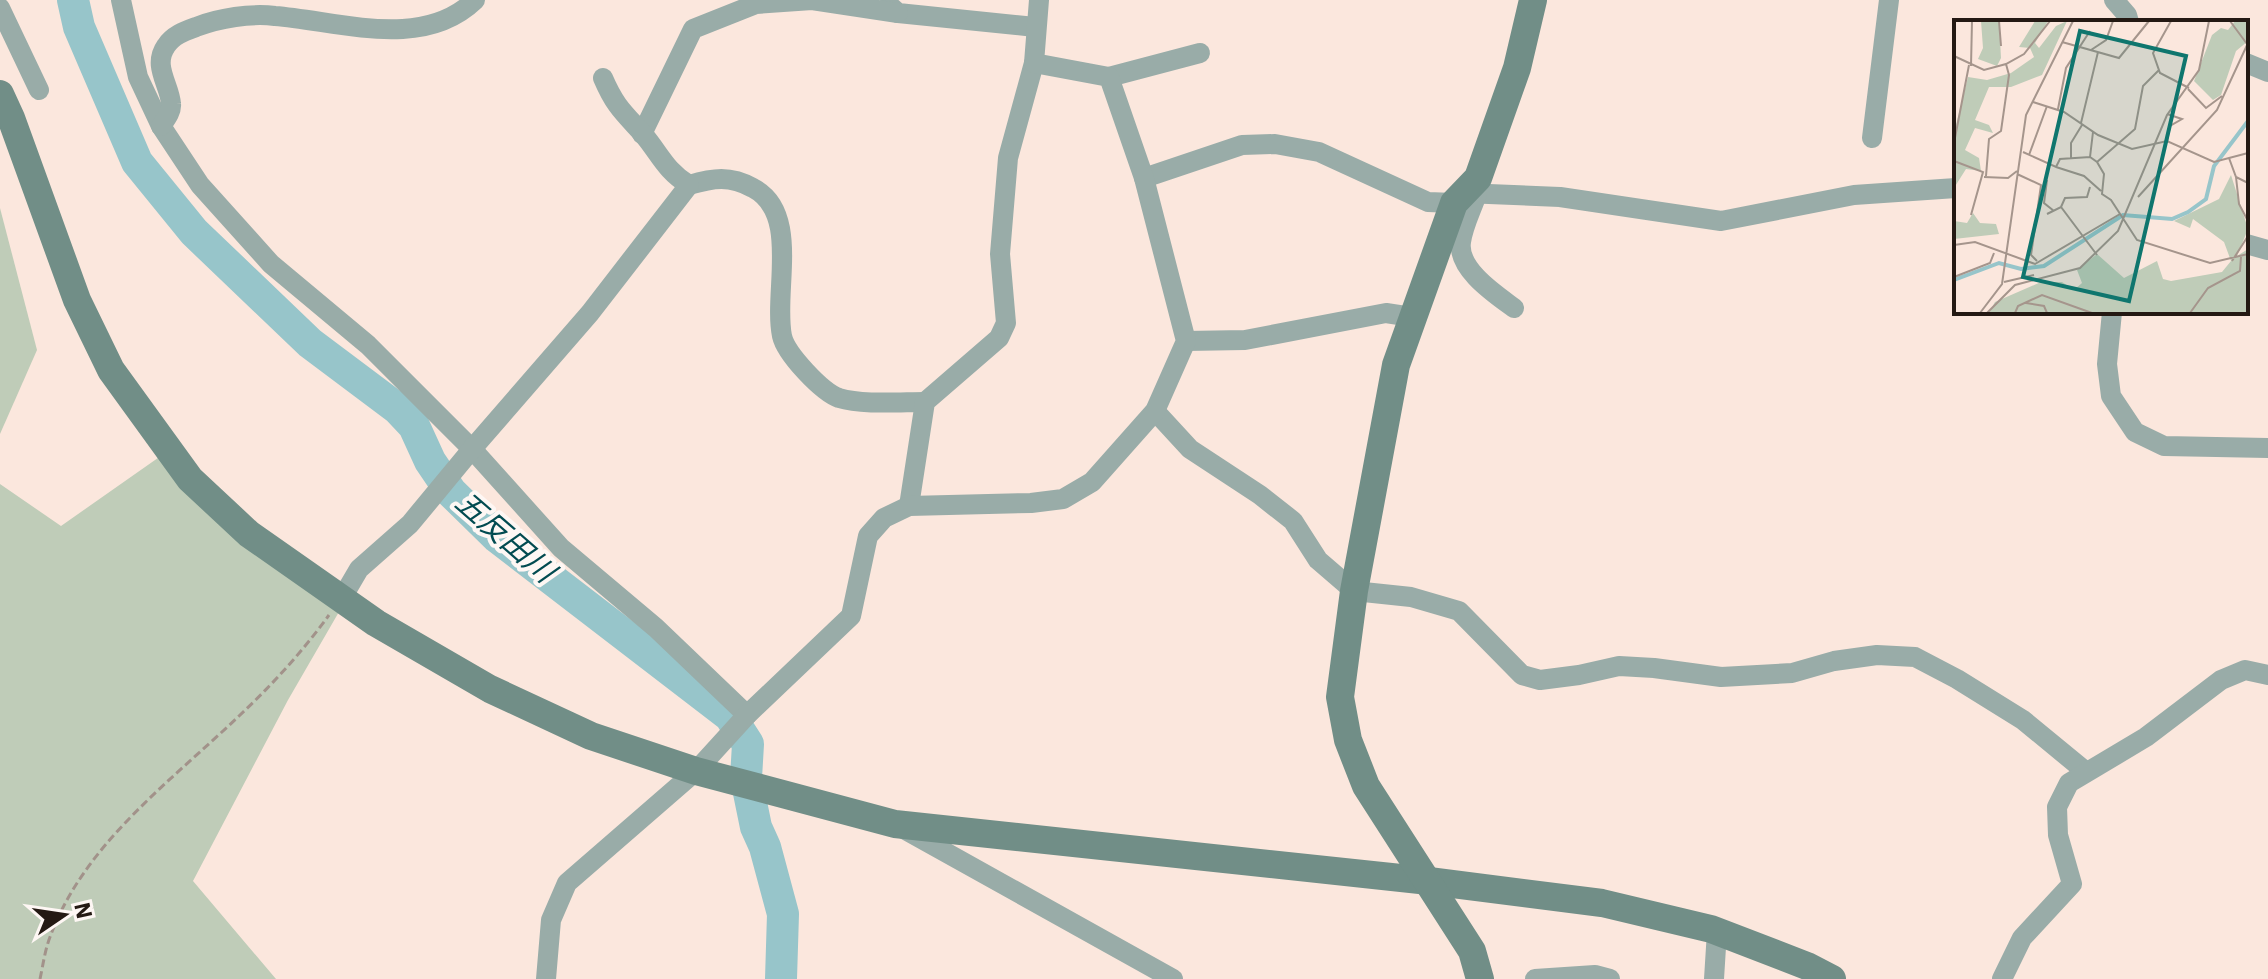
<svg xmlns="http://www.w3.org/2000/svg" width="2268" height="979" viewBox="0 0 2268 979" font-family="'IBM Plex Sans','Noto Sans JP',sans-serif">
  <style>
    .green { fill: #bfccb8 }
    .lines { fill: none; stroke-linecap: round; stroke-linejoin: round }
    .river { stroke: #97c5ca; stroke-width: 32 }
    .path { stroke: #a2928a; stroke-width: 3; stroke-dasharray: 8 4; stroke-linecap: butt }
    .street { stroke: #99aca8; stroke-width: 20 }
    .secondary { stroke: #718e87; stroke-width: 28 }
    .labels { text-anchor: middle; stroke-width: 8; stroke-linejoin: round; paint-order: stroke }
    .water-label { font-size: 30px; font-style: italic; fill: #024b51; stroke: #fef7f4 }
    .inset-river { fill: none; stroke: #97c5ca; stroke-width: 4 }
    .inset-road { fill: none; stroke: #a5958c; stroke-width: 2 }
    .view { fill: #0f766e; fill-opacity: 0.15; stroke: #0f766e; stroke-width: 4 }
    .inset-edge { fill: none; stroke: #241913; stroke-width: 4 }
  </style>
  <rect width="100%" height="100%" fill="#fbe7dd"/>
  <g class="green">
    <path d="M0 208 37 350 0 434Z"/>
    <path d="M165 453 347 598 288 700 193 881 276 979H0V484L61 526Z"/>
  </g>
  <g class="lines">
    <path class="river" d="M73 0 79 27 137 162 194 232 310 343 398 409 414 426 430 461 451 492 497 537 730 716 748 744 746 778 756 827 765 847 783 914 781 979"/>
    <path class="path" d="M40 979C43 965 45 950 50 937 84 844 170 782 239 716 272 685 303 651 329 615"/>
    <g class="street">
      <path d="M121 0 138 77 161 126 200 185 271 264 368 345 472 449 561 548 656 628 747 715"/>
      <path d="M2114 0 2127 15 2129 22"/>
      <path d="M889 5 898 13 1035 27"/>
      <path d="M0 8 39 90"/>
      <path d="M2246 63 2268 72"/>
      <path d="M1109 77 1200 53"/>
      <path d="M161 126C165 120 172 112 171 104 170 85 152 66 166 46 173 35 185 31 196 27 219 18 251 13 275 16 339 21 422 51 475 0"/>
      <path d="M642 134 693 29 756 4 812 0 898 13"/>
      <path d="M1872 138 1889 0"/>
      <path d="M1144 178 1242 145 1275 144 1319 152 1428 202 1454 203"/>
      <path d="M689 185C713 178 730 175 753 188 801 213 773 292 782 336 786 354 822 392 839 398 862 405 900 402 925 402"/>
      <path d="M1464 193 1560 197 1721 221 1854 195 1956 188"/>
      <path d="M1477 194C1472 209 1463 226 1461 242 1457 269 1495 294 1514 308"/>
      <path d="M2246 244 2268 250"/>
      <path d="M2112 312 2107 364 2111 396 2135 432 2164 446 2268 448"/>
      <path d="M1186 341 1245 340 1386 313 1412 317"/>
      <path d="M1155 411 1190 449 1260 495 1293 521 1318 560 1354 591 1411 597 1459 611 1522 675 1540 680 1579 675 1619 666 1654 668 1721 677 1792 673 1834 661 1877 655 1915 657 1957 679 2023 720 2085 771"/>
      <path d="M909 506 925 402 999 338 1006 323 1000 254 1008 158 1034 63"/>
      <path d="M342 598 359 569 410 524 472 449 590 313 689 185C665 170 660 154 643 134 623 112 615 106 603 78"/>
      <path d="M902 828 1173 979"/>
      <path d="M546 979 551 920 567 883 696 771 747 715 851 616 868 536 884 518 909 506 1031 503 1063 499 1092 482 1155 411 1186 341 1144 178 1109 77 1034 63 1039 0"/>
      <path d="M1535 979 1595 975 1610 979"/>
      <path d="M1714 979 1717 931"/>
      <path d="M2002 979 2022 938 2072 884 2058 835 2057 807 2069 783 2146 737 2221 680 2245 670 2268 675"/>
    </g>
    <g class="secondary">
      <path d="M0 94 11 118 77 300 111 370 190 479 249 534 376 623 490 689 591 736 696 771 895 824 1429 881 1602 903 1711 929 1807 966 1832 979"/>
      <path d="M1480 979 1472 951 1366 786 1348 740 1340 697 1354 591 1396 365 1454 203 1478 178 1517 68 1533 0"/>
    </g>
  </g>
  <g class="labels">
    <g class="water-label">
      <text transform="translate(505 537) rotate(41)" y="10">五反田川</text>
    </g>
  </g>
  <g transform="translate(1954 20)">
    <rect width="294" height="294" fill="#fbe7dd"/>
    <path d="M27 1H45L47 38 43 46 24 39 29 28ZM81 1H94L81 23 85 28 102 6 113 1 88 55 57 67H35L21 100 35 105 39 113 21 108 11 130 25 138 27 151 12 149 0 168V113L14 57 33 60 57 53 80 37 76 28 65 27ZM281 1H294V21L282 31 267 75 259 80 240 61 258 15 267 8 274 10ZM277 155 294 209 283 236 294 229V293H35L41 282 87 262H108L120 270 128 263 123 250 143 234 170 258 203 241 209 259 217 261 268 252 277 241 270 222 239 199 236 208 220 201 265 179ZM19 193 26 203 42 204 45 214 0 219V201L13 203Z" fill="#bfccb8"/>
    <path class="inset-river" d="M0 260 45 243 67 249 90 246 169 195 218 199 234 192 252 179 260 146 294 101"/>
    <path class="inset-road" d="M45 1 47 26M217 1 199 33 206 53 235 68M276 1 293 24M108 22 165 38 195 1M137 30 152 20 159 1M0 36 30 50 52 44 70 34 96 1M17 46 18 1M234 69 252 88 268 76M79 82 110 92 144 115 178 129 213 121 260 142 294 133M104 89 112 48 136 11M127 103 144 32M213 121 216 106 228 99 213 94M0 123 15 45M69 132 102 147 106 139 136 137 143 142 150 154 148 174 157 180 183 220 256 243 294 234M75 135 93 86M136 137 139 112M117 138V123L128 105M275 138 282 157 294 163M0 141 29 152 17 195M143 142 181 109 189 66 205 50M102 147 130 156 147 171M63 154 87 165 77 235 83 241M32 156 35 119 47 111 55 55 52 44M30 157 54 158 63 151M282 157 285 184 294 201M93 160 90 183 100 191M184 177 263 90 294 23M107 187 111 178 133 177 136 167M93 194 107 187 143 235M0 225 21 222 81 244 166 194M278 241 294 216M0 257 36 243 40 233M50 262 80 255M72 283 90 286 93 293M26 293 48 264 72 95 119 1M33 293 61 265 126 248 164 211 213 95 245 50 255 1M61 293 64 286 88 275 138 293M236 293 254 268 286 251 287 237"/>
    <path class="view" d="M126 11 232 36 175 281 69 257Z"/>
    <rect width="294" height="294" class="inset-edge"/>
  </g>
  <g transform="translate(64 915) rotate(77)" stroke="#fef7f4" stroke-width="6" paint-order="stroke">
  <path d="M0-6L14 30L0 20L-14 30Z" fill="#241913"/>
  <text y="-12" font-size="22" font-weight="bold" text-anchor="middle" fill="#241913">N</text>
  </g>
</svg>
